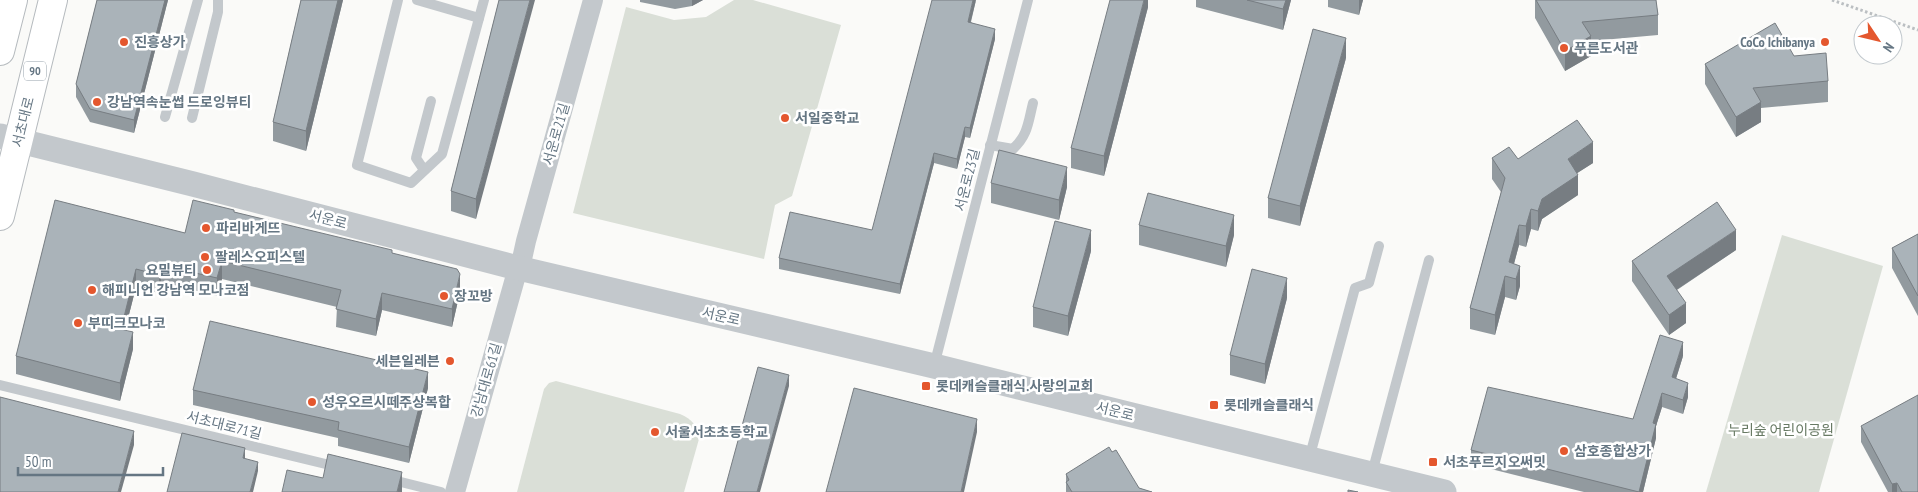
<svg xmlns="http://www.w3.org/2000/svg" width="1918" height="492" viewBox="0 0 1918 492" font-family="'PT Sans Narrow','Noto Sans KR',sans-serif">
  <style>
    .green { fill: #dadfd7 }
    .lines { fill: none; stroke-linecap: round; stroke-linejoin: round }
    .primary-casing { stroke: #b5babe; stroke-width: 30 }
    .path { stroke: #bbbfc2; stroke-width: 3; stroke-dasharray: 2.5 2.5; stroke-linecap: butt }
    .service { stroke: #c3c8cc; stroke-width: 10 }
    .minor { stroke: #c3c8cc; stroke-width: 20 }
    .tertiary { stroke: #c3c8cc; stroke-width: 25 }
    .primary { stroke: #fff; stroke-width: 28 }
    .wall { fill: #929a9f }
    .shaded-wall { fill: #777d82 }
    .building { fill: #aab3b9; stroke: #777d82 }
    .poi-dot { fill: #e4572e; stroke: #fff; stroke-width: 2 }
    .labels { text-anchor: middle; stroke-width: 5; stroke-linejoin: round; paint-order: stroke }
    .shield { fill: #fff; stroke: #939fa8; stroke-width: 1 }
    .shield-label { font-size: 12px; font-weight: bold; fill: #657683 }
    .poi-label { font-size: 14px; font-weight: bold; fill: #657683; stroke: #fff; text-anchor: start }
    .street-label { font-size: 14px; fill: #657683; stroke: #fff }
    .park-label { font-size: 14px; fill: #687a64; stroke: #fff }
  </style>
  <rect width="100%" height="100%" fill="#fafaf8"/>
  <g class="green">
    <path d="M734 0H753L841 25 792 196 775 205 764 259 573 213 626 7 674 20 706 17Z"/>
    <path d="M1782 235 1883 266 1819 492H1706Z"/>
    <path d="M556 381 680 414C692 419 698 426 699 439L684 492H517L544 389 549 383Z"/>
  </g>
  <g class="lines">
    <g class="primary-casing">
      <g id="primary">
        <path d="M0 51 13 0"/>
        <path d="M0 216 53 0"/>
      </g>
    </g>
    <path class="path" d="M1832 0 1918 30"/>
    <g class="service">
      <path d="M398 0 357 165 411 183 442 154 484 0"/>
      <path d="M417 0 479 18"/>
      <path d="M165 117 198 0"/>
      <path d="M192 118 218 12V0"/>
      <path d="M990 145 1013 149C1028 135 1028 123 1033 103"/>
      <path d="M424 170 416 158 431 101"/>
      <path d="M934 366 1028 0"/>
      <path d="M0 385 338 467"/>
      <path d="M1309 459 1355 288 1369 283 1379 246"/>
      <path d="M1372 473 1429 260"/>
      <path d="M389 479 441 492"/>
    </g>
    <path class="minor" d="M455 492 516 275 520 268 526 241 593 0"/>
    <path class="tertiary" d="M0 136 193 184 514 267 934 366 1444 492"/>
    <use href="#primary" class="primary"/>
  </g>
  <g class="wall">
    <path d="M97 0H168L134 133 90 122 76 97V84Z"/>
    <path d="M301 0H343L306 151 273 141V122Z"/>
    <path d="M499 0 476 219 451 211V191Z"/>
    <path d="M640 0H703L692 6 675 9 640 2Z"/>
    <path d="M976 0 971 22 995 39 970 138 965 137 957 169 934 163 900 294 779 269V258L872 230Z"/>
    <path d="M1148 0V7L1104 176 1071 168V148Z"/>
    <path d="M1196 0H1291L1283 30 1196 7Z"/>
    <path d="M1328 0H1363L1359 15 1328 7Z"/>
    <path d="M1535 0H1656L1658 15V35L1591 41V56L1565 71 1535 18Z"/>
    <path d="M1794 56 1828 81V102L1761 108V122L1736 137 1705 84V64Z"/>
    <path d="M1346 58 1300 226 1268 218V198Z"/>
    <path d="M1492 158 1593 163 1577 173 1578 195 1542 219 1538 231 1531 229 1526 247 1519 245 1514 264 1520 286 1516 300 1505 297 1495 335 1470 329V308L1501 192 1492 179Z"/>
    <path d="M991 183 1067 187 1059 220 991 203Z"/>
    <path d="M234 212 392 253 460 292 452 327 382 310 376 336 336 327 337 307 222 279 217 296 161 282 159 293 136 287 125 330 133 349 120 401 16 374V356L185 233Z"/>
    <path d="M1139 225 1234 235 1226 267 1139 245Z"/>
    <path d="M1918 234V316L1892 268V248Z"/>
    <path d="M1736 250 1677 290 1686 323 1669 335 1632 281V261Z"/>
    <path d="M1091 251 1068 336 1033 327V307Z"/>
    <path d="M1287 298 1265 384 1230 375V355Z"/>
    <path d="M1683 356 1676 379 1688 397 1683 414 1662 407 1656 426V438L1643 492H1584L1471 464V450L1633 419Z"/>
    <path d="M428 388 409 463 338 446V438L193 405V390Z"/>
    <path d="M1861 426 1918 492H1888L1861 442Z"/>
    <path d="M1112 452 1139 488 1152 492H1066V474Z"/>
  </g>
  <g class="shaded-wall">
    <path d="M165 0H168L134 133V120Z"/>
    <path d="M338 0H343L306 151V131Z"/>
    <path d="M530 0H535L476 219V199Z"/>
    <path d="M692 0H703L692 6Z"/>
    <path d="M973 0H976L968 32V22Z"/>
    <path d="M1144 0H1148V7L1104 176V156Z"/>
    <path d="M1286 0H1291L1283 30V9Z"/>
    <path d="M1359 0H1363L1359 15Z"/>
    <path d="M995 29V39L970 138V128Z"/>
    <path d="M1591 36V56L1565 71V51Z"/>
    <path d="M1346 38V58L1300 226V206Z"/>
    <path d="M1761 102V122L1736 137V117Z"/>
    <path d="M965 127V137L957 169V159Z"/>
    <path d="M1593 142V163L1568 179V159Z"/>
    <path d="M934 153V163L900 294V284Z"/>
    <path d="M1067 167V187L1059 220V200Z"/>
    <path d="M1578 175V195L1542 219 1538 231V211L1542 199Z"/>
    <path d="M1531 209V229L1526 247V226Z"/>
    <path d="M1234 215V235L1226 267V246Z"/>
    <path d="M1519 225V245L1510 278 1509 262Z"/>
    <path d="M1091 230V251L1068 336V316Z"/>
    <path d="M1736 230V250L1667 296V276Z"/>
    <path d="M222 261V279L217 296V278Z"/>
    <path d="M161 265V282L159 293V275Z"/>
    <path d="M1520 266V286L1516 300V279Z"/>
    <path d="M136 269V287L121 346V329Z"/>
    <path d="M460 274V292L452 327V309Z"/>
    <path d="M1505 276V297L1495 335V315Z"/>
    <path d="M1287 278V298L1265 384V364Z"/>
    <path d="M382 293V310L376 336V319Z"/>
    <path d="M1686 303V323L1669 335V315Z"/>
    <path d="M133 332V349L120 401V383Z"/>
    <path d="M1683 342V356L1672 391V377Z"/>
    <path d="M428 372V388L409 463V447Z"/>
    <path d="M789 375V386L760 492H757Z"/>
    <path d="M1688 383V397L1683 414V400Z"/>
    <path d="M1662 393V407L1656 426V438L1643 492H1639L1653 423Z"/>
    <path d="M977 419V432L964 492H961Z"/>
    <path d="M134 431V445L121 492H118Z"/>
    <path d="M245 448V458L243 467V458Z"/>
    <path d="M258 462V471L253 492H250Z"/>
    <path d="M402 472V492H397Z"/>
    <path d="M1897 483V492H1892V484Z"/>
  </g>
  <g class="building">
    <path d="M97 0H165L134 120 90 109 76 84Z"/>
    <path d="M301 0H338L306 131 273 122Z"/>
    <path d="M499 0H530L476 199 451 191Z"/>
    <path d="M932 0H973L968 22 995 29 970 128 965 127 957 159 934 153 900 284 779 258 790 212 872 230Z"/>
    <path d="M1110 0H1144L1104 156 1071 148Z"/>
    <path d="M1247 0H1286L1283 9Z"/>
    <path d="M1536 0H1656L1658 15 1582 22 1591 36 1565 51Z"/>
    <path d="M1775 23 1794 56 1826 53 1828 81 1753 88 1761 102 1736 117 1705 64Z"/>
    <path d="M1313 29 1346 38 1300 206 1268 198Z"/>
    <path d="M1577 120 1593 142 1568 159 1578 175 1542 199 1538 211 1531 209 1526 226 1519 225 1509 262 1520 266 1516 279 1505 276 1495 315 1470 308 1505 178 1492 158 1509 147 1518 159Z"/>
    <path d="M999 150 1067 167 1059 200 991 183Z"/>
    <path d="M1148 193 1234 215 1226 246 1139 225Z"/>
    <path d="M55 200 185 233 193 200 234 210V212L392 250V253L457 269 460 274 452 309 382 293 376 319 336 309 341 290 222 261 217 278 161 265 159 275 136 269 121 329 133 332 120 383 16 356Z"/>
    <path d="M1717 202 1736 230 1667 276 1686 303 1669 315 1632 261Z"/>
    <path d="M1055 221 1091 230 1068 316 1033 307Z"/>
    <path d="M1918 234V296L1892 248Z"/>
    <path d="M1252 269 1287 278 1265 364 1230 355Z"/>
    <path d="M210 321 428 372 409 447 338 430 339 422 193 390Z"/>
    <path d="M1660 335 1683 342 1672 377 1688 383 1683 400 1662 393 1653 423 1656 424 1639 492 1471 450 1488 387 1633 419Z"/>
    <path d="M758 367 789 375 757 492H724Z"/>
    <path d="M854 388 977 419 961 492H826Z"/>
    <path d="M1918 395V492H1902L1897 483 1892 484 1861 426Z"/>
    <path d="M0 397 134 431 118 492H0Z"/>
    <path d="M182 433 245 448 243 458 258 462 250 492H167Z"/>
    <path d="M1109 447 1112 452 1116 450 1139 488 1152 492H1072L1066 482 1069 480 1066 474Z"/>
    <path d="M328 454 402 472 397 492H282L287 470 323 478Z"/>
    <path d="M1348 490 1358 492H1348Z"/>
  </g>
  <g class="poi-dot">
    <circle cx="124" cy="42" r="5"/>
    <circle cx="1825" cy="42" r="5"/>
    <circle cx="1564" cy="48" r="5"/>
    <circle cx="97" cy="102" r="5"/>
    <circle cx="785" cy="118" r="5"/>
    <circle cx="206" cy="228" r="5"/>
    <circle cx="205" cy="257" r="5"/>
    <circle cx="207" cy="270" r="5"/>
    <circle cx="92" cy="290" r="5"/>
    <circle cx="444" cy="296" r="5"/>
    <circle cx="78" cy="323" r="5"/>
    <circle cx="450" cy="361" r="5"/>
    <rect x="921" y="381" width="10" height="10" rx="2.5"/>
    <circle cx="312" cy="402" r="5"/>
    <rect x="1209" y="400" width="10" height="10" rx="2.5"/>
    <circle cx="655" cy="432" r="5"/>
    <circle cx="1564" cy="451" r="5"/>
    <rect x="1428" y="457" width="10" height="10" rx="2.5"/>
  </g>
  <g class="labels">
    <rect class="shield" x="24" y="61.5" width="22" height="19" rx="4"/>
    <g class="shield-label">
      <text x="35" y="75">90</text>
    </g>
    <g class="poi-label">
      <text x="134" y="47">진흥상가</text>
      <text x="1815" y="47" text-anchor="end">CoCo Ichibanya</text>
      <text x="1574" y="53">푸른도서관</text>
      <text x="107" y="107">강남역속눈썹 드로잉뷰티</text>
      <text x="795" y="123">서일중학교</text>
      <text x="216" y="233">파리바게뜨</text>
      <text x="215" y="262">팔레스오피스텔</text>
      <text x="197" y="275" text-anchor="end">요밀뷰티</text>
      <text x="102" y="295">해피니언 강남역 모나코점</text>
      <text x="454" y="301">장꼬방</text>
      <text x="88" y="328">부띠크모나코</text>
      <text x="440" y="366" text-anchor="end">세븐일레븐</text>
      <text x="936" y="391">롯데캐슬클래식.사랑의교회</text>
      <text x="322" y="407">성우오르시떼주상복합</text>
      <text x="1224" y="410">롯데캐슬클래식</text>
      <text x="665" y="437">서울서초초등학교</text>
      <text x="1574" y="456">삼호종합상가</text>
      <text x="1443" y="467">서초푸르지오써밋</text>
    </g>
    <g class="street-label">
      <text transform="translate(23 122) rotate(-76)" y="5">서초대로</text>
      <text transform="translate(556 134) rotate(-74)" y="5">서운로21길</text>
      <text transform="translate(967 180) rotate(-76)" y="5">서운로23길</text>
      <text transform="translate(328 219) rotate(15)" y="5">서운로</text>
      <text transform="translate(721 316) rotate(13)" y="5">서운로</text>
      <text transform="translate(486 380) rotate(-74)" y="5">강남대로61길</text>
      <text transform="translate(1115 411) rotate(14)" y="5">서운로</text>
      <text transform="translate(224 425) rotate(14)" y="5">서초대로71길</text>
    </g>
    <g class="park-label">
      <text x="1781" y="435">누리숲 어린이공원</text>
    </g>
  </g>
  <g transform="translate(1878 40) rotate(125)"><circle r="24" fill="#ffffff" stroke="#c1c8cd"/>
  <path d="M0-4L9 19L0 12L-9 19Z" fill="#e4572e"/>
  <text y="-8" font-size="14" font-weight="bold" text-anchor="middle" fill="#657683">N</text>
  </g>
  <path d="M18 467v8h145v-8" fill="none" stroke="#657683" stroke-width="2.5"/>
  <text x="25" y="467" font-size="15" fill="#657683" stroke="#ffffff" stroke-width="4" paint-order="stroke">50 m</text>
</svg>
